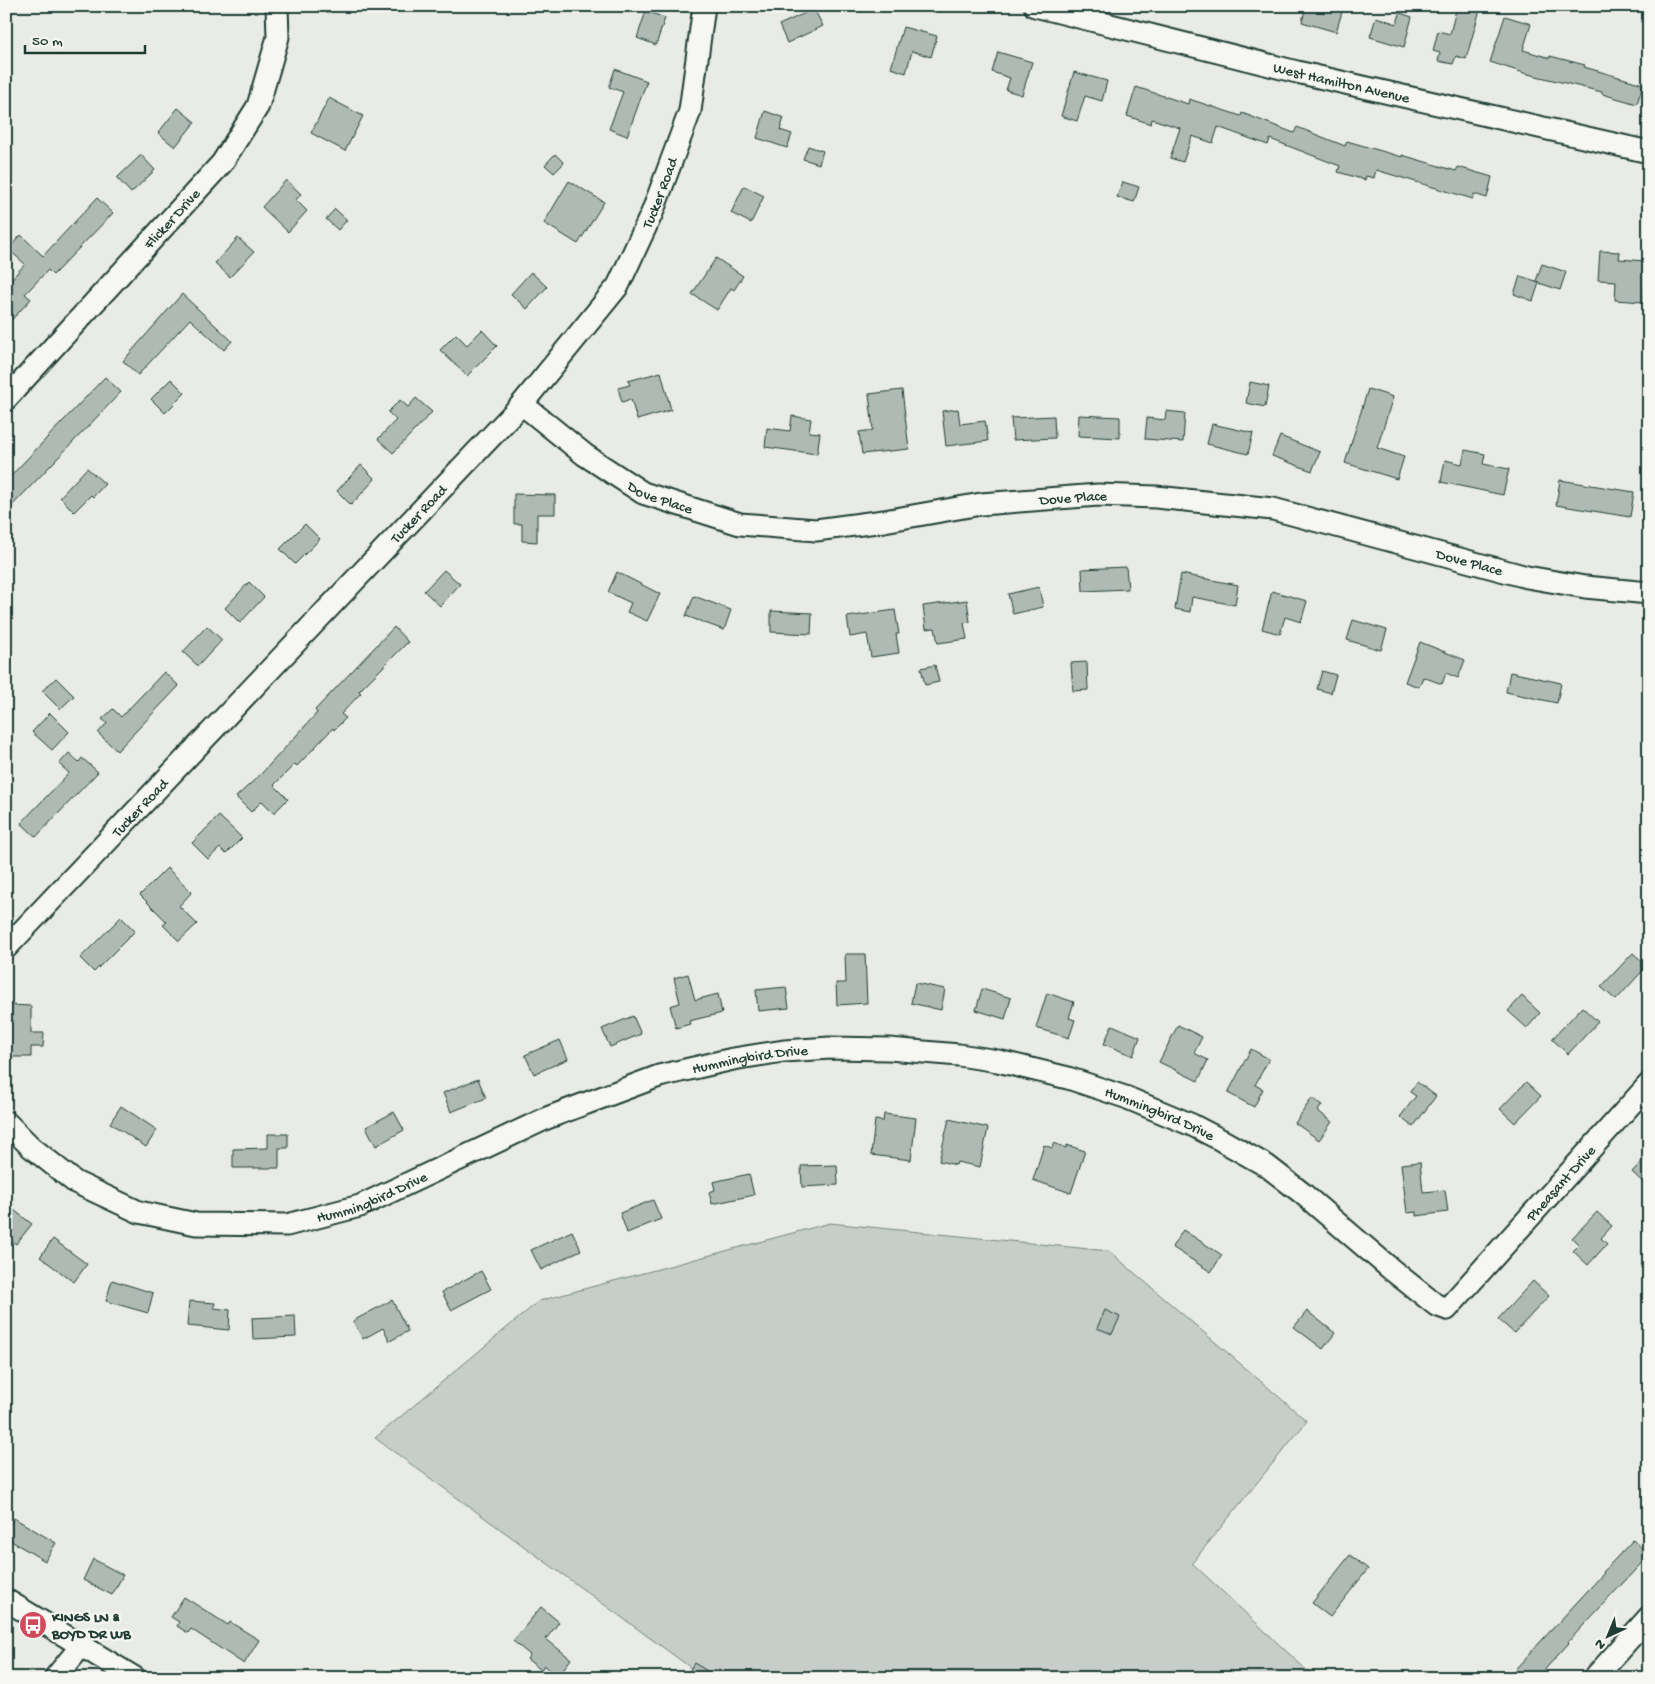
<svg xmlns="http://www.w3.org/2000/svg" width="1655" height="1684" viewBox="0 0 1655 1684" font-family="'Gochi Hand',sans-serif">
  <style>
    .green { fill: #c7cec9; stroke: #73867e }
    .lines { fill: none; stroke-linecap: round; stroke-linejoin: round }
    .stream { stroke: #687c75; stroke-width: 5 }
    .building { fill: #b0bab5; stroke: #1f3d34 }
    .minor-casing { stroke: #1f3d34; stroke-width: 25 }
    .minor { stroke: #f6f6f2; stroke-width: 21 }
    .labels { text-anchor: middle; stroke-width: 4.5; stroke-linejoin: round; paint-order: stroke }
    .street-label { font-size: 15px; fill: #1f3d34; stroke: #f6f6f2 }
    .poi-label { font-size: 15px; font-weight: bold; fill: #1f3d34; stroke: #f6f6f2; text-anchor: start }
  </style>
  <rect width="100%" height="100%" fill="#e9ebe7"/>
  <filter id="ink" filterUnits="userSpaceOnUse"><feTurbulence type="fractalNoise" baseFrequency=".02" numOctaves="2"/><feDisplacementMap in="SourceGraphic" scale="10" xChannelSelector="R" yChannelSelector="G"/><feConvolveMatrix kernelMatrix="1 2 1 2 8 2 1 2 1" color-interpolation-filters="sRGB"/></filter>
  <g filter="url(#ink)">
    <path class="green" d="M830 1223 1109 1251 1307 1421 1192 1563 1315 1678H705L375 1438 539 1301Z"/>
    <g class="lines">
      <path class="stream" d="M1640 1678 1649 1673"/>
    </g>
    <g class="building">
      <path d="M1306 6H1322L1342 12 1336 32 1302 22Z"/>
      <path d="M1457 6H1481L1466 59 1456 56 1453 64 1438 61 1440 53 1433 51 1438 31 1450 34Z"/>
      <path d="M814 9 823 26 787 43 779 25Z"/>
      <path d="M646 11 665 18 656 45 637 38Z"/>
      <path d="M1400 13 1412 17 1404 47 1370 37 1376 17 1397 24Z"/>
      <path d="M1505 16 1531 24 1523 50 1550 58V56L1585 65 1584 67 1643 84 1637 104 1602 94V92L1524 73 1490 62Z"/>
      <path d="M903 27 937 36 931 57 912 51 906 73 891 68Z"/>
      <path d="M998 52 1032 62 1022 95 1006 90 1010 78 992 72Z"/>
      <path d="M615 69 647 81 627 136 609 129 623 92 609 87Z"/>
      <path d="M1074 72 1107 81 1102 101 1085 96 1077 121 1061 116Z"/>
      <path d="M1136 87 1188 104 1189 99 1241 116 1242 113 1294 133 1297 127 1345 146 1347 141 1402 157V155L1456 171 1458 167 1492 177 1487 198 1474 194 1473 199 1376 170 1374 178 1366 176 1365 180 1338 172 1340 166 1270 139 1268 145 1218 127 1213 143 1192 136 1183 162 1170 158 1180 128 1152 119 1151 124 1127 116Z"/>
      <path d="M329 98 363 116 345 151 311 133Z"/>
      <path d="M178 108 195 122 175 147 158 133Z"/>
      <path d="M765 111 784 118 780 130 792 134 787 148 757 138Z"/>
      <path d="M808 146 823 151 819 164 803 159Z"/>
      <path d="M555 154 564 163 554 173 545 165Z"/>
      <path d="M141 155 155 170 131 193 117 178Z"/>
      <path d="M286 180 301 194 296 200 307 211 288 232 262 207Z"/>
      <path d="M569 181 604 202 578 244 544 223Z"/>
      <path d="M1123 182 1139 187 1134 202 1117 197Z"/>
      <path d="M744 186 764 196 751 223 731 213Z"/>
      <path d="M97 198 113 213 53 275 48 270 25 294 31 299 6 326V285L25 264 8 249 21 235 43 256Z"/>
      <path d="M335 209 347 220 338 230 326 219Z"/>
      <path d="M238 238 254 252 230 277 215 263Z"/>
      <path d="M1600 251 1620 252 1619 259 1646 261 1643 302 1615 300 1616 281 1598 280Z"/>
      <path d="M716 258 743 276 734 290 731 288 717 310 692 294Z"/>
      <path d="M1542 264 1566 272 1560 290 1539 283 1533 301 1514 294 1520 276 1539 282 1536 281Z"/>
      <path d="M531 272 547 287 527 309 511 294Z"/>
      <path d="M182 294 232 341 224 350 190 319 138 375 123 361Z"/>
      <path d="M482 330 497 346 467 376 440 350 456 334 467 345Z"/>
      <path d="M661 372 671 410 637 420 631 399 622 402 618 388 630 385 628 381Z"/>
      <path d="M105 377 121 392 6 512V481Z"/>
      <path d="M171 379 185 393 165 413 151 399Z"/>
      <path d="M1250 382 1269 386 1265 407 1246 403Z"/>
      <path d="M1368 389 1393 397 1377 448 1404 457 1397 479 1345 463Z"/>
      <path d="M902 390 909 449 862 454 859 432 873 430 869 394Z"/>
      <path d="M416 398 432 412 393 453 378 439 396 420 388 412 400 400 408 407Z"/>
      <path d="M958 409 960 424 985 421 988 441 946 446 942 411Z"/>
      <path d="M1166 411 1185 413 1183 442 1145 439 1147 418 1165 420Z"/>
      <path d="M1079 415 1120 417V438L1078 436Z"/>
      <path d="M792 416 811 419 809 432 820 433 817 454 765 447 767 428 790 431Z"/>
      <path d="M1054 416 1055 438 1013 440 1011 418Z"/>
      <path d="M1212 424 1253 433 1248 454 1207 444Z"/>
      <path d="M1280 436 1320 452 1312 471 1272 456Z"/>
      <path d="M1465 450 1485 454 1483 464 1509 469 1503 495 1441 482 1445 460 1462 464Z"/>
      <path d="M361 465 375 479 351 505 337 491Z"/>
      <path d="M87 468 105 484 93 497 91 495 74 512 60 497Z"/>
      <path d="M1560 480 1634 492 1630 517 1556 505Z"/>
      <path d="M514 494 555 495V514H537V542L522 541V524H514Z"/>
      <path d="M305 524 320 539 295 564 280 549Z"/>
      <path d="M1126 567 1128 589 1083 591 1082 569Z"/>
      <path d="M444 570 460 584 440 606 424 591Z"/>
      <path d="M617 572 660 594 647 621 627 612 631 603 608 592Z"/>
      <path d="M1181 574 1238 585 1235 605 1192 597 1190 612 1175 609Z"/>
      <path d="M249 582 264 597 240 623 225 608Z"/>
      <path d="M1039 587 1043 607 1013 614 1008 594Z"/>
      <path d="M1272 591 1307 601 1301 622 1285 617 1280 634 1262 629Z"/>
      <path d="M694 596 731 610 724 630 686 616Z"/>
      <path d="M967 600 970 622 964 623 967 639 938 643 935 628 926 629 923 606Z"/>
      <path d="M895 610 899 634H896L899 653 871 657 867 634 850 637 847 617Z"/>
      <path d="M771 611 812 613 811 634 771 632Z"/>
      <path d="M1353 620 1387 630 1381 650 1347 640Z"/>
      <path d="M207 626 222 640 198 666 183 652Z"/>
      <path d="M394 627 408 642 359 691 361 693 341 714 346 718 334 730 333 728 297 766 295 764 274 785 288 799 274 813 262 801 251 812 236 797 262 773 317 713 315 710Z"/>
      <path d="M1420 642 1465 660 1458 678 1446 673 1442 684 1423 677 1419 687 1405 682Z"/>
      <path d="M1087 662 1088 690 1073 691 1071 663Z"/>
      <path d="M935 665 939 682 925 685 921 668Z"/>
      <path d="M1322 671 1336 675 1331 693 1317 689Z"/>
      <path d="M164 672 179 686 117 751 98 733 107 723 102 719 113 709 121 717Z"/>
      <path d="M1510 672 1561 683 1557 703 1506 692Z"/>
      <path d="M56 678 74 696 60 709 42 691Z"/>
      <path d="M50 713 69 732 52 750 32 732Z"/>
      <path d="M69 753 79 762 82 758 98 772 36 837 21 823 69 773 59 764Z"/>
      <path d="M219 816 242 838 226 854 220 848 208 859 192 843Z"/>
      <path d="M167 868 192 892 179 906 197 924 179 941 163 925 167 922 140 895Z"/>
      <path d="M121 917 135 931 94 972 80 958Z"/>
      <path d="M1633 953 1647 966 1616 1000 1601 987Z"/>
      <path d="M845 954H865L867 1003 837 1005 836 983H846Z"/>
      <path d="M688 974 695 1000 718 994 722 1013 689 1021 690 1024 676 1028 670 1006 680 1003 674 978Z"/>
      <path d="M915 983 945 989 941 1010 911 1003Z"/>
      <path d="M786 987 789 1008 758 1011 756 990Z"/>
      <path d="M982 989 1011 998 1005 1019 976 1010Z"/>
      <path d="M1047 993 1074 1002 1069 1018 1075 1020 1069 1038 1036 1028Z"/>
      <path d="M1522 996 1540 1013 1527 1028 1508 1011Z"/>
      <path d="M9 1005 31 1006V1033H44L43 1047H31V1057H8Z"/>
      <path d="M1582 1007 1598 1022 1568 1054 1552 1039Z"/>
      <path d="M633 1016 641 1034 610 1047 602 1029Z"/>
      <path d="M1112 1025 1140 1037 1133 1056 1104 1044Z"/>
      <path d="M1178 1025 1202 1037 1194 1053 1208 1060 1198 1081 1159 1062Z"/>
      <path d="M560 1040 568 1059 534 1074 525 1055Z"/>
      <path d="M1251 1049 1269 1059 1255 1085 1263 1089 1254 1107 1228 1093Z"/>
      <path d="M478 1079 486 1098 451 1112 443 1093Z"/>
      <path d="M1417 1082 1436 1096 1413 1127 1400 1117 1416 1096 1410 1092Z"/>
      <path d="M1526 1082 1541 1096 1515 1123 1500 1109Z"/>
      <path d="M1312 1098 1322 1105 1318 1111 1332 1122 1319 1140 1295 1123Z"/>
      <path d="M121 1106 157 1130 146 1147 110 1123Z"/>
      <path d="M394 1112 404 1130 376 1146 366 1127Z"/>
      <path d="M884 1114 916 1118 911 1160 871 1155 875 1120 883 1121Z"/>
      <path d="M949 1119 988 1128 980 1167 957 1162 956 1165 939 1161Z"/>
      <path d="M268 1134H288V1148H279V1168H233V1149L268 1148Z"/>
      <path d="M1054 1143 1066 1148 1067 1145 1085 1151 1071 1193 1033 1180 1044 1145 1052 1148Z"/>
      <path d="M1649 1154V1188L1632 1172Z"/>
      <path d="M1420 1162 1423 1192 1445 1190 1448 1212 1416 1216V1212L1407 1213 1401 1164Z"/>
      <path d="M837 1165 838 1185 802 1187 801 1166Z"/>
      <path d="M749 1174 754 1195 712 1204 709 1192 715 1190 713 1182Z"/>
      <path d="M653 1200 661 1219 627 1233 620 1213Z"/>
      <path d="M6 1204 32 1224 16 1244 6 1236Z"/>
      <path d="M1597 1212 1612 1226 1601 1238 1607 1244 1588 1265 1573 1251 1579 1245 1572 1238Z"/>
      <path d="M1183 1230 1222 1255 1211 1272 1172 1247Z"/>
      <path d="M572 1231 581 1250 541 1270 531 1250Z"/>
      <path d="M53 1239 87 1264 74 1282 40 1257Z"/>
      <path d="M481 1271 491 1289 451 1310 442 1292Z"/>
      <path d="M112 1280 153 1293 148 1313 106 1301Z"/>
      <path d="M1533 1281 1549 1296 1514 1333 1498 1319Z"/>
      <path d="M392 1300 408 1331 390 1341 383 1328 363 1339 353 1321Z"/>
      <path d="M189 1301 215 1303 214 1308 230 1310 229 1330 187 1326Z"/>
      <path d="M1105 1310 1120 1317 1112 1334 1097 1328Z"/>
      <path d="M1307 1311 1335 1333 1323 1349 1294 1327Z"/>
      <path d="M295 1316 296 1337 253 1339 252 1318Z"/>
      <path d="M14 1518 56 1543 45 1561 6 1538V1531Z"/>
      <path d="M1633 1540 1649 1555 1568 1642 1569 1643 1537 1678H1507L1604 1573 1603 1572Z"/>
      <path d="M1350 1555 1368 1569 1330 1617 1312 1603Z"/>
      <path d="M93 1559 123 1575 112 1595 83 1580Z"/>
      <path d="M184 1597 228 1625 230 1622 259 1640 244 1664 191 1629 188 1633 177 1626 179 1622 171 1617Z"/>
      <path d="M541 1607 559 1622 546 1639 571 1659 558 1676 544 1665 541 1670 527 1659 530 1655 513 1641Z"/>
      <path d="M694 1663 719 1678H685Z"/>
    </g>
    <g class="lines">
      <g class="minor-casing">
        <g id="minor">
          <path id="s1" d="M1035 6 1297 72 1649 152"/>
          <path id="s2" d="M6 399 222 163 258 106 278 37 277 6"/>
          <path id="s3" d="M522 404 585 455 643 493 740 524 816 530 884 521 981 504 1098 495 1156 497 1273 509 1527 577 1585 587 1649 593"/>
          <path id="s4" d="M6 948 522 404 618 286 652 213 690 111 704 6"/>
          <path id="s5" d="M6 1122 31 1147 75 1182 139 1212 196 1224 287 1225 360 1206 547 1118 659 1076 733 1059 784 1051 830 1048 889 1049 959 1055 998 1061 1068 1078 1125 1097 1192 1125 1221 1140 1267 1166 1302 1193 1392 1270 1436 1305 1447 1309 1649 1084"/>
          <path d="M6 1600 135 1678"/>
          <path d="M55 1678 82 1645"/>
          <path d="M1594 1678 1649 1617"/>
        </g>
      </g>
      <use href="#minor" class="minor"/>
    </g>
  </g>
  <defs>
    <g id="bus-disc" transform="scale(1.4375)"><circle r="9.5" fill="#d1495b" stroke="#f6f6f2"/><path d="M-5-6H5V4H4V6H2V4H-2V6H-4V4H-5ZM-3.5-4V0h7V-4ZM-3.5 1.2v1.5H-2V1.2ZM2 1.2v1.5H3.5V1.2Z" fill="#fff"/></g>
  </defs>
  <g fill-rule="evenodd">
    <use href="#bus-disc" x="33" y="1625"/>
  </g>
  <g class="labels">
    <g class="street-label">
      <text dy="5" stroke="none"><textPath href="#s1" startOffset="316">West Hamilton Avenue</textPath></text>
      <text dy="5" stroke="none"><textPath href="#s4" startOffset="1004">Tucker Road</textPath></text>
      <text dy="5" stroke="none"><textPath href="#s2" startOffset="245">Flicker Drive</textPath></text>
      <text dy="5" stroke="none"><textPath href="#s3" startOffset="168">Dove Place</textPath></text>
      <text dy="5" stroke="none"><textPath href="#s3" startOffset="588">Dove Place</textPath></text>
      <text dy="5" stroke="none"><textPath href="#s4" startOffset="599">Tucker Road</textPath></text>
      <text dy="5" stroke="none"><textPath href="#s3" startOffset="992">Dove Place</textPath></text>
      <text dy="5" stroke="none"><textPath href="#s4" startOffset="194">Tucker Road</textPath></text>
      <text dy="5" stroke="none"><textPath href="#s5" startOffset="806">Hummingbird Drive</textPath></text>
      <text dy="5" stroke="none"><textPath href="#s5" startOffset="1226">Hummingbird Drive</textPath></text>
      <text dy="5" stroke="none"><textPath href="#s5" startOffset="1746">Pheasant Drive</textPath></text>
      <text dy="5" stroke="none"><textPath href="#s5" startOffset="401">Hummingbird Drive</textPath></text>
    </g>
    <g class="poi-label">
      <text x="52" y="1621">KINGS LN &amp;<tspan x="52" dy="17">BOYD DR WB</tspan></text>
    </g>
  </g>
  <rect width="1655" height="1684" fill="none" stroke="#f6f6f2" stroke-width="25"/>
  <rect x="12" y="12" width="1630" height="1659" fill="none" stroke="#1f3d34" stroke-width="2" filter="url(#ink)"/>
  <g transform="translate(1608 1636) rotate(224)" stroke="#f6f6f2" stroke-width="4" paint-order="stroke">
  <path d="M0-4L9 19L0 12L-9 19Z" fill="#1f3d34"/>
  <text y="-8" font-size="14" font-weight="bold" text-anchor="middle" fill="#1f3d34">N</text>
  </g>
  <path d="M25 45v8h120v-8" fill="none" stroke="#1f3d34" stroke-width="2.5"/>
  <text x="32" y="45" font-size="15" fill="#1f3d34" stroke="#f6f6f2" stroke-width="4" paint-order="stroke">50 m</text>
</svg>
